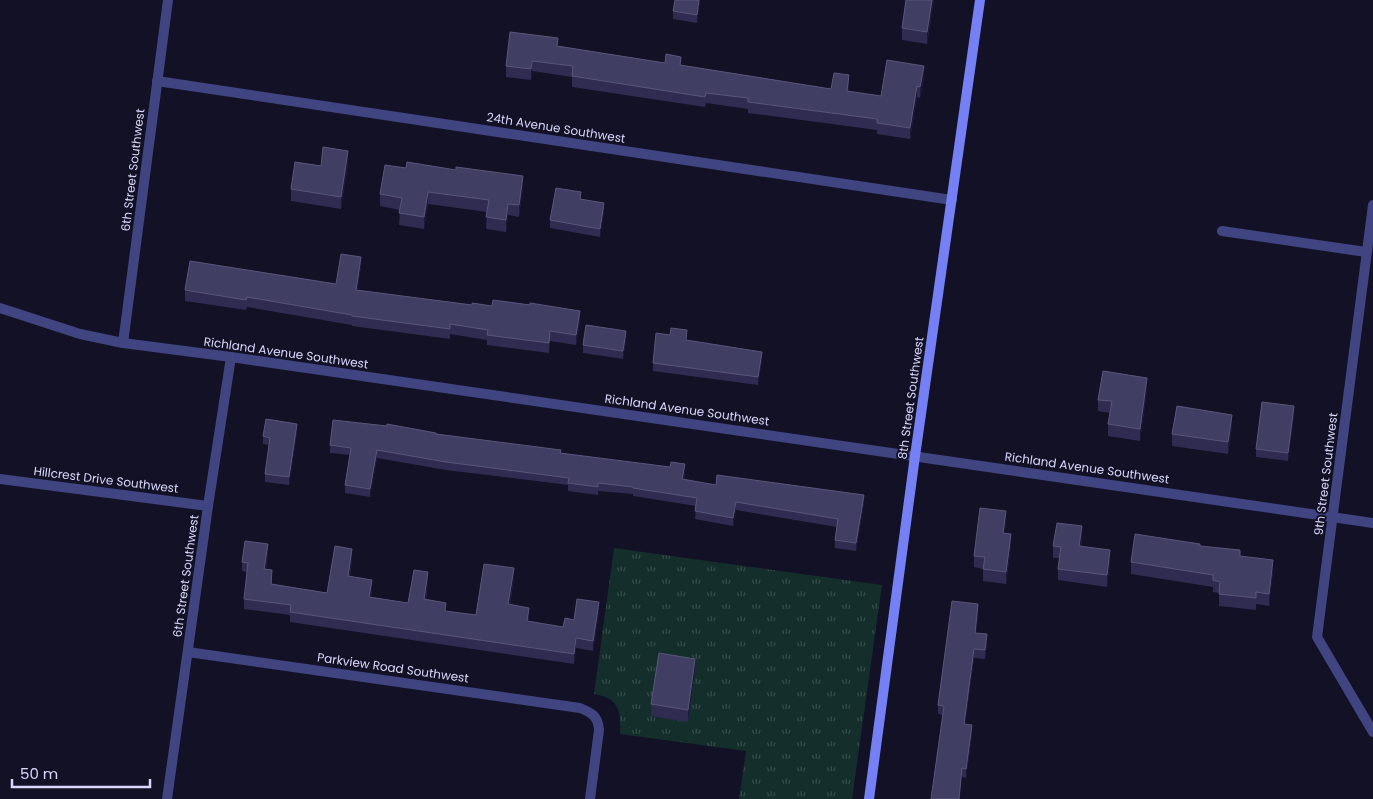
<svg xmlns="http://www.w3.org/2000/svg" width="1373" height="799" viewBox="0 0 1373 799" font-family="Poppins,sans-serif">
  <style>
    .park { fill: url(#park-tufts) }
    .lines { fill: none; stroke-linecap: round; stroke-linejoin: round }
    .street { stroke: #404480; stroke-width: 10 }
    .secondary { stroke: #7680f5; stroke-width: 10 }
    .wall { fill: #2f2b51 }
    .shaded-wall { fill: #1c1938 }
    .building { fill: #413e63; stroke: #59567b }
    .labels { text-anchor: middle; stroke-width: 4; stroke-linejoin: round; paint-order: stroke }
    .street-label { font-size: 12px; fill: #d8d8fc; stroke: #121125 }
  </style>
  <defs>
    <pattern id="park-tufts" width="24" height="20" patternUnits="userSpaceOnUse" patternTransform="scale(1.25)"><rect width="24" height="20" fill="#142e2b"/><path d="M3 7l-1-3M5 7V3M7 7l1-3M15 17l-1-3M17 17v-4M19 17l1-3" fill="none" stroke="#354c4b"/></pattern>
  </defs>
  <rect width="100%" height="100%" fill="#121125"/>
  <path class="park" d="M614 548 882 585 852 799H739L746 751 620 734C621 711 619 698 594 694Z"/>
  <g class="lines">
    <g class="street">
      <path d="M157 81 952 200"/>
      <path d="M1373 205 1317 637 1373 732"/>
      <path d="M1222 231 1366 252"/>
      <path d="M0 308 80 334 123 343 231 357 1373 523"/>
      <path d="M123 343 168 0"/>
      <path d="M0 479 208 506"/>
      <path d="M188 652 580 708C592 713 598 716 599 730L590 799"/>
      <path d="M167 799 208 506 231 357"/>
    </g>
    <path class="secondary" d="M869 799 915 456 980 0"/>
  </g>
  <g class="wall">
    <path d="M675 0H700L697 23 673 19V11Z"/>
    <path d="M906 0H934L927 44 902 40V28Z"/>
    <path d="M558 46 831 89 849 86 848 92 881 96 924 77 920 98 917 97 910 139 877 134V130L748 113V109L706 103 705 107 572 87V77L532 71 531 80 506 77V66Z"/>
    <path d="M348 163 341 209 291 201V189Z"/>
    <path d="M523 188 519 217 508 215 506 232 486 229 487 212 428 204 424 229 399 225 400 210 380 206V194Z"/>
    <path d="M581 200 604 211 600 237 550 228V220Z"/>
    <path d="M361 267 357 291 580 321 576 345 550 341 549 353 487 345V340L450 334V339L352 326V325L247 307 246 310 185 301V290L336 284Z"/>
    <path d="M626 340 623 359 583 353V345Z"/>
    <path d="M687 340 762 360 758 385 653 371V363Z"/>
    <path d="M1147 390 1140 441 1108 436V424L1110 413 1098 411V400Z"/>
    <path d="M1294 414 1288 461 1256 457V449Z"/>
    <path d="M387 426 685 472 684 480 716 485 864 503 856 551 835 548V540L837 527 736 510 733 526 695 519 696 506 633 496V494L598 491V495L568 491V485L446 470 377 458 370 497 345 493V485L350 455 330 453V445Z"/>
    <path d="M1232 427 1228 454 1172 446V434Z"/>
    <path d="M297 432 289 485 265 482V474L269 445 263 444V436Z"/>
    <path d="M1006 523 1004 533 1011 545 1006 584 983 581V569L974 567V556Z"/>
    <path d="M1082 538 1081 546 1110 562 1107 587 1058 580V569L1059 558H1053V546Z"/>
    <path d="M1200 546 1240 556 1273 572 1269 606 1256 604V610L1219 606V593L1213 592V587L1131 574V562Z"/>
    <path d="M268 554 266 570 272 580V584L327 593 352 559 350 577 372 590 371 597 408 603 428 582 426 600 446 611 476 615 514 578 510 605 529 618 528 622 563 627 574 620 599 612 593 651 576 648 574 664 290 622V615L244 609V599L247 572 242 571V562Z"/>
    <path d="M978 613 976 633 987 643 985 659 974 658 965 724 972 734 966 778 962 777 943 715 938 714V705Z"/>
    <path d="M695 670 688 722 651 716V704Z"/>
  </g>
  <g class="shaded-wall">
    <path d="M699 0H700L697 23V15Z"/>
    <path d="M932 0H934L927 44V32Z"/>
    <path d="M532 61V71L531 80V69Z"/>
    <path d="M924 66V77L920 98V87Z"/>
    <path d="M849 75V86L847 102V91Z"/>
    <path d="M917 86V97L910 139V128Z"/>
    <path d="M348 151V163L341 209V197Z"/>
    <path d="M523 176V188L519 217V205Z"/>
    <path d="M428 192V204L424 229V217Z"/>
    <path d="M604 203V211L600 237V229Z"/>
    <path d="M508 204V215L506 232V220Z"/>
    <path d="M361 257V267L356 301V290Z"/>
    <path d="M580 311V321L576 345V335Z"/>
    <path d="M550 331V341L549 353V343Z"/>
    <path d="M626 331V340L623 359V351Z"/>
    <path d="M762 352V360L758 385V377Z"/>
    <path d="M1147 378V390L1140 441V429Z"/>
    <path d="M1294 406V414L1288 461V453Z"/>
    <path d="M1232 415V427L1228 454V442Z"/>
    <path d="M297 424V432L289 485V477Z"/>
    <path d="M377 450V458L370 497V489Z"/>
    <path d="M685 464V472L682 487V479Z"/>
    <path d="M864 495V503L856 551V543Z"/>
    <path d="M736 502V510L733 526V518Z"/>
    <path d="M1006 511V523L1003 545V533Z"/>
    <path d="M1082 526V538L1079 558V546Z"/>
    <path d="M1011 534V545L1006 584V572Z"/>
    <path d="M268 544V554L264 579V569Z"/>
    <path d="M352 549V559L348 586V576Z"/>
    <path d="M1110 550V562L1107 587V575Z"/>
    <path d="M1273 560V572L1269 606V594Z"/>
    <path d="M514 568V578L508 614V604Z"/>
    <path d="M428 572V582L424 609V599Z"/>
    <path d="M372 580V590L369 607V597Z"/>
    <path d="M599 602V612L593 651V641Z"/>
    <path d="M978 604V613L975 642V633Z"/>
    <path d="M529 608V618L527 631V621Z"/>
    <path d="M987 634V643L985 659V650Z"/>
    <path d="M576 638V648L574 664V654Z"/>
    <path d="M974 649V658L964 733V724Z"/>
    <path d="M695 659V670L688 722V710Z"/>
    <path d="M972 725V734L966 778V769Z"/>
    <path d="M962 768V777L960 799H959Z"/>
  </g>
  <g class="building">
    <path d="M675 0H699L697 15 673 11Z"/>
    <path d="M906 0H932L927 32 902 28Z"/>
    <path d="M510 32 558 38 557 46 665 63 666 54 681 57 680 65 831 89 834 73 849 75 847 91 881 96 887 60 924 66 920 87 917 86 910 128 877 123V119L748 102V98L706 93 705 97 572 76 573 66 532 61 531 69 506 66Z"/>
    <path d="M323 147 348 151 341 197 291 189 295 162 321 166Z"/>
    <path d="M407 162 456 170V167L523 176 519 205 508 204 506 220 486 217 489 200 428 192 424 217 399 213 402 198 380 194 385 165 406 168Z"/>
    <path d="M556 188 581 192 580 199 604 203 600 229 550 220Z"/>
    <path d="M341 254 361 257 356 290 472 305V303L492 306 493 300 530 305V303L580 311 576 335 550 331 549 343 487 335 488 330 450 324V329L352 316V315L247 297 246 300 185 290 190 261 336 284Z"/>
    <path d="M586 325 626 331 623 351 583 345Z"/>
    <path d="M671 328 687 330 686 340 762 352 758 377 653 363 656 333 670 335Z"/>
    <path d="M1103 371 1147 378 1140 429 1108 424 1112 401 1098 400Z"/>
    <path d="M1262 402 1294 406 1288 453 1256 449Z"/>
    <path d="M1177 406 1232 415 1228 442 1172 434Z"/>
    <path d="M266 419 297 424 289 477 265 474 270 438 263 436Z"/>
    <path d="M333 420 387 426V424L436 433V434L561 450 560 453 670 467 671 462 685 464 682 479 716 485 717 475 864 495 856 543 835 540 838 519 736 502 733 518 695 511 697 498 633 488V487L598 483V487L568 483 569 478 446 462 377 450 370 489 345 485 351 448 330 445Z"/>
    <path d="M980 508 1006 511 1003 533 1011 534 1006 572 983 569 985 557 974 556Z"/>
    <path d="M1057 523 1082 526 1079 546 1110 550 1107 575 1058 569 1061 547 1053 546Z"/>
    <path d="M1135 534 1200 544V546L1240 550V556L1273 560 1269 594 1256 592V598L1219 594 1220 582 1213 580V575L1131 562Z"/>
    <path d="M245 541 268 544 264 569 272 570 271 584 327 593 335 546 352 549 348 576 372 580 369 597 408 603 414 570 428 572 424 599 446 603 445 611 476 615 484 564 514 568 508 604 529 608 527 621 563 627 565 618 574 620 577 599 599 602 593 641 576 638 574 654 290 612 291 605 244 599 248 563 242 562Z"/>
    <path d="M952 601 978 604 975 633 987 634 985 650 974 649 964 724 972 725 966 769 962 768 959 799H931L944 706 938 705Z"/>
    <path d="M659 653 695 659 688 710 651 704Z"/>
  </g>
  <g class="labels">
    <g class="street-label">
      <text transform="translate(556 128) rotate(9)" y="4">24th Avenue Southwest</text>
      <text transform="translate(133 170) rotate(-83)" y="4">6th Street Southwest</text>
      <text transform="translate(286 353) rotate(8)" y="4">Richland Avenue Southwest</text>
      <text transform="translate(911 398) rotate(-82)" y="4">8th Street Southwest</text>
      <text transform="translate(687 410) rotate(8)" y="4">Richland Avenue Southwest</text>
      <text transform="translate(1087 468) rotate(8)" y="4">Richland Avenue Southwest</text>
      <text transform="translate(1326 474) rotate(-83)" y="4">9th Street Southwest</text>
      <text transform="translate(106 480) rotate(7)" y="4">Hillcrest Drive Southwest</text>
      <text transform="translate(186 576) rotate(-82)" y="4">6th Street Southwest</text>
      <text transform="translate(393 668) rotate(8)" y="4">Parkview Road Southwest</text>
    </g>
  </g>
  <path d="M12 779v8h138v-8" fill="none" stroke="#d8d8fc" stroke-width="2.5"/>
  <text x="20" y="779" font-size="15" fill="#d8d8fc" stroke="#121125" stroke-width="4" paint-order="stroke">50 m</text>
</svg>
